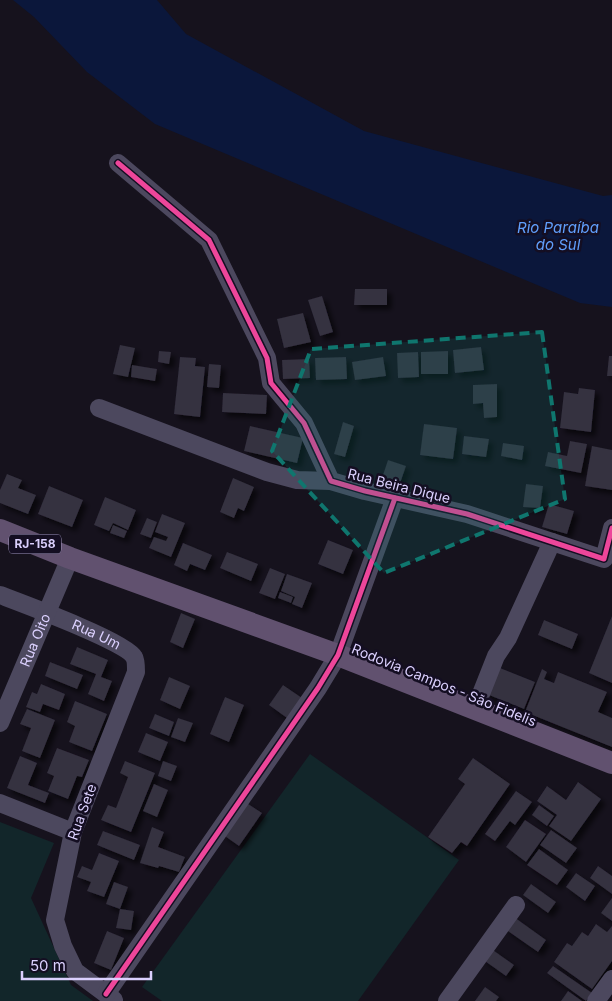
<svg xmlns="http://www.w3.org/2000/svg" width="612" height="1001" viewBox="0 0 612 1001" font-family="Inter,sans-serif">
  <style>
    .green { fill: #12262a }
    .water { fill: #0b173b }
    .building { fill: #34303f; filter: url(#shadow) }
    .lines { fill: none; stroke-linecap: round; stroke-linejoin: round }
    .minor { stroke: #4c485e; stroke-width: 18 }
    .major { stroke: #61516f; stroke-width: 22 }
    .cycleway-casing { stroke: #140e22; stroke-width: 8 }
    .cycleway { stroke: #ed469a; stroke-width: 5 }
    .marked { fill: #0f766e; fill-opacity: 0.2; stroke: #0f766e; stroke-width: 4; stroke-dasharray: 10 6; stroke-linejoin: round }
    .labels { text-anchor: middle; stroke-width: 5; stroke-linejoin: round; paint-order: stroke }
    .shield { fill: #140e22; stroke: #9f96bc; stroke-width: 1 }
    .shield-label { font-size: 12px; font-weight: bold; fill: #dbd0fe }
    .street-label { font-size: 14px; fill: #dbd0fe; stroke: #140e22 }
    .water-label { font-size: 15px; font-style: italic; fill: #609ffc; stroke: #140e22 }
  </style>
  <defs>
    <filter id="shadow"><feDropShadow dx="4.5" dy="4.5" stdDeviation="2.5" flood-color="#0009"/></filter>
  </defs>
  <rect width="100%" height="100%" fill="#16121d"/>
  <g class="green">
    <path d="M310 754 459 860 358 1001H162L142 987Z"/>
    <path d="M0 822 54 843 31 898 71 985 93 1001H0Z"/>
  </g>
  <path class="water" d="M13 0H157L186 34 364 131 603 196 612 195V307L580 303 155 124 87 72 34 17Z"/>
  <g class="building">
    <path d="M355 289H387V305H354Z"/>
    <path d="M322 296 333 332 320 336 308 300Z"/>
    <path d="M303 313 311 342 284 348 277 319Z"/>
    <path d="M120 345 135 348 128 377 113 374Z"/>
    <path d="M481 347 484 370 455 373 453 350Z"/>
    <path d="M159 351 171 352 169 364 158 362Z"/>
    <path d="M448 351V374H421V352Z"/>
    <path d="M418 352 419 377 398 378 397 353Z"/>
    <path d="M609 356H612V376H607Z"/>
    <path d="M180 357 196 358 195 366 205 367 200 417 174 414Z"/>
    <path d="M346 357 347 379 316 380 315 358Z"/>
    <path d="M383 357 386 376 355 380 352 362Z"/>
    <path d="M309 359 310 378 283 379 282 360Z"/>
    <path d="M209 364 221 365 219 388 207 387Z"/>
    <path d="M132 365 157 369 155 381 131 377Z"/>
    <path d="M497 384V417L484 418 483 403 473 404V385Z"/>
    <path d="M579 388 595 390 591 432 560 428 564 392 578 394Z"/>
    <path d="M223 393 267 395 266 414 222 412Z"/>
    <path d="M343 422 354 426 345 457 334 454Z"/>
    <path d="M424 424 457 428 453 459 420 455Z"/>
    <path d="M250 426 303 438 297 463 244 451Z"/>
    <path d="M464 436 489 439 486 457 462 454Z"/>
    <path d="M570 441 587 444 581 473 545 466 548 452 567 456Z"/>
    <path d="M503 443 524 446 522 460 501 456Z"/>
    <path d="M592 446 612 450V490L585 486Z"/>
    <path d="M388 460 406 466 398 489 380 484Z"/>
    <path d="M7 474 22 480 18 488 36 495 28 514 0 503V490Z"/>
    <path d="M233 478 254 487 244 511 238 508 234 518 220 512Z"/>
    <path d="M526 484 543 486 540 508 523 507Z"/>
    <path d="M49 486 83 500 72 527 38 514Z"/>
    <path d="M105 497 136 510 128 530 113 523 109 531 94 525Z"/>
    <path d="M549 504 574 511 567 534 542 527Z"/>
    <path d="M162 514 185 523 171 557 149 548 154 537 166 541 168 537 155 532Z"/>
    <path d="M147 518 157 522 151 538 140 534Z"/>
    <path d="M113 525 127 531 124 538 110 533Z"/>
    <path d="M328 540 353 550 343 574 318 564Z"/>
    <path d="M183 543 212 555 205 570 190 564 187 571 174 565Z"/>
    <path d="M227 552 258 564 251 581 220 568Z"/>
    <path d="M270 568 285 574 275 599 259 593Z"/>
    <path d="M287 574 312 583 302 608 292 604 295 597 281 591Z"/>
    <path d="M280 592 293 597 291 603 278 598Z"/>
    <path d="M181 613 195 619 183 648 170 642Z"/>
    <path d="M612 616V683L589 673Z"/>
    <path d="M544 620 578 634 572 649 538 635Z"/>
    <path d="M77 647 108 660 101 677 112 681 104 701 88 694 96 674 70 664Z"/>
    <path d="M50 662 83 675 77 689 45 676Z"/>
    <path d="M495 666 535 682 524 709 484 693Z"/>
    <path d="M542 669 547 672 544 679 554 683 558 672 607 692 598 712 612 718V747L525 712Z"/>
    <path d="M169 677 190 686 180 709 160 700Z"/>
    <path d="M41 684 65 694 59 710 43 704 40 712 26 707 32 692 37 694Z"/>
    <path d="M283 685 302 698 287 718 269 705Z"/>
    <path d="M225 697 244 705 229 742 210 734Z"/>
    <path d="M75 701 107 714 92 751 69 742 75 726 67 722Z"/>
    <path d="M27 709 55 720 40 758 22 751 31 728 20 724Z"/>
    <path d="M155 714 174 722 169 736 149 728Z"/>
    <path d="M178 718 193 723 185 742 171 737Z"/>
    <path d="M146 733 168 742 160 761 138 752Z"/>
    <path d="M57 748 89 760 82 777 77 776 68 799 48 791 54 776 47 773Z"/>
    <path d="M20 756 37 763 28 785 49 793 45 803 7 788Z"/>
    <path d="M473 758 510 784 467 846 461 842 452 853 428 837 465 784 458 779Z"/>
    <path d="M125 761 155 773 131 832 101 820 108 805 116 808 128 777 120 773Z"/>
    <path d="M163 761 177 766 171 781 158 776Z"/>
    <path d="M578 782 601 799 571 841 549 826 557 815 537 801 547 786 566 800Z"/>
    <path d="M154 784 168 790 157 817 143 811Z"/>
    <path d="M516 791 532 802 515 825 510 821 495 841 485 834Z"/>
    <path d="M245 802 262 813 239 846 222 834Z"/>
    <path d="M539 805 554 816 547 826 532 815Z"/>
    <path d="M525 820 546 834 526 862 506 847Z"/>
    <path d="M152 827 164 832 158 847 185 857 179 872 159 866 158 868 140 863Z"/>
    <path d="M551 830 577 848 566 863 540 845Z"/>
    <path d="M103 831 140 845 134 860 97 845Z"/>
    <path d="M539 849 568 870 557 885 527 865Z"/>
    <path d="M99 853 119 861 104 897 87 891 91 882 77 877 82 866 92 870Z"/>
    <path d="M598 866 612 876V894L590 878Z"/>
    <path d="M576 873 595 886 585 901 566 887Z"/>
    <path d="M114 882 128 887 120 909 106 904Z"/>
    <path d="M531 884 556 902 548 913 523 895Z"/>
    <path d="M612 898V921L601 913Z"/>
    <path d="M120 909 134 911 131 930 116 928Z"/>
    <path d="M514 917 546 940 538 952 505 929Z"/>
    <path d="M596 924 607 932 612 926V961L592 989 554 962 567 943 572 946 582 932 588 936Z"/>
    <path d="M107 931 124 938 111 970 94 963Z"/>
    <path d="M490 948 514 965 506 976 482 959Z"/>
    <path d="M553 966 592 993 586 1001 547 973Z"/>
    <path d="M485 987 499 997 496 1001H475Z"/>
    <path d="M568 991 582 1001H561Z"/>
  </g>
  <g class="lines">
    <g class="minor">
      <path d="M118 163 209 240 267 358 271 383 304 423 331 481 365 491 467 514 604 559 612 528"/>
      <path d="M99 408 267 472 297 480 331 481"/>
      <path id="s1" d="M0 595C21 603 127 642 134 657 136 660 136 668 136 672L73 832 55 920 63 946 75 971 114 1000"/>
      <path d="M475 709 496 656 508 638 552 542"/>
      <path id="s2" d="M0 723 70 558"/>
      <path d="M0 803 73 832"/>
      <path d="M106 994 318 688 338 655 395 498"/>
      <path d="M447 1001 516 905"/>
      <path d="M596 1001 612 979"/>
    </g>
    <path class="major" d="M0 530 70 558 338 655 612 763"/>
    <g class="cycleway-casing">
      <g id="cycleway">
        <path d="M118 163 209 240 267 358 271 383 304 423 331 481 365 491 467 514 604 559 612 528"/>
        <path d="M106 994 318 688 338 655 395 498"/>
      </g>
    </g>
    <use href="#cycleway" class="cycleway"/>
  </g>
  <path class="marked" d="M542 332 565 499 384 573 272 451 311 349Z"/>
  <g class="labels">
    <rect class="shield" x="9" y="534.5" width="52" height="19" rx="4"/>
    <g class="shield-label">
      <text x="35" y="548">RJ-158</text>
    </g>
    <g class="street-label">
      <text transform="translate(399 486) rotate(14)" y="5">Rua Beira Dique</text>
      <text dy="5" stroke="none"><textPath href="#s1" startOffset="104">Rua Um</textPath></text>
      <text dy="5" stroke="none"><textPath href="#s2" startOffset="90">Rua Oito</textPath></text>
      <text transform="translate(444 685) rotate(22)" y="5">Rodovia Campos - São Fidelis</text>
      <text transform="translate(82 812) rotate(-70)" y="5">Rua Sete</text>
    </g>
    <g class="water-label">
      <text x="558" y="233">Rio Paraíba<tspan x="558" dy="17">do Sul</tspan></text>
    </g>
  </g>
  <path d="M22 971v8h129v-8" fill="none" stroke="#dbd0fe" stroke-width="2.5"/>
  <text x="30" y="971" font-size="15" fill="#dbd0fe" stroke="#140e22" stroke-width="4" paint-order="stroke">50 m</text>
</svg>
